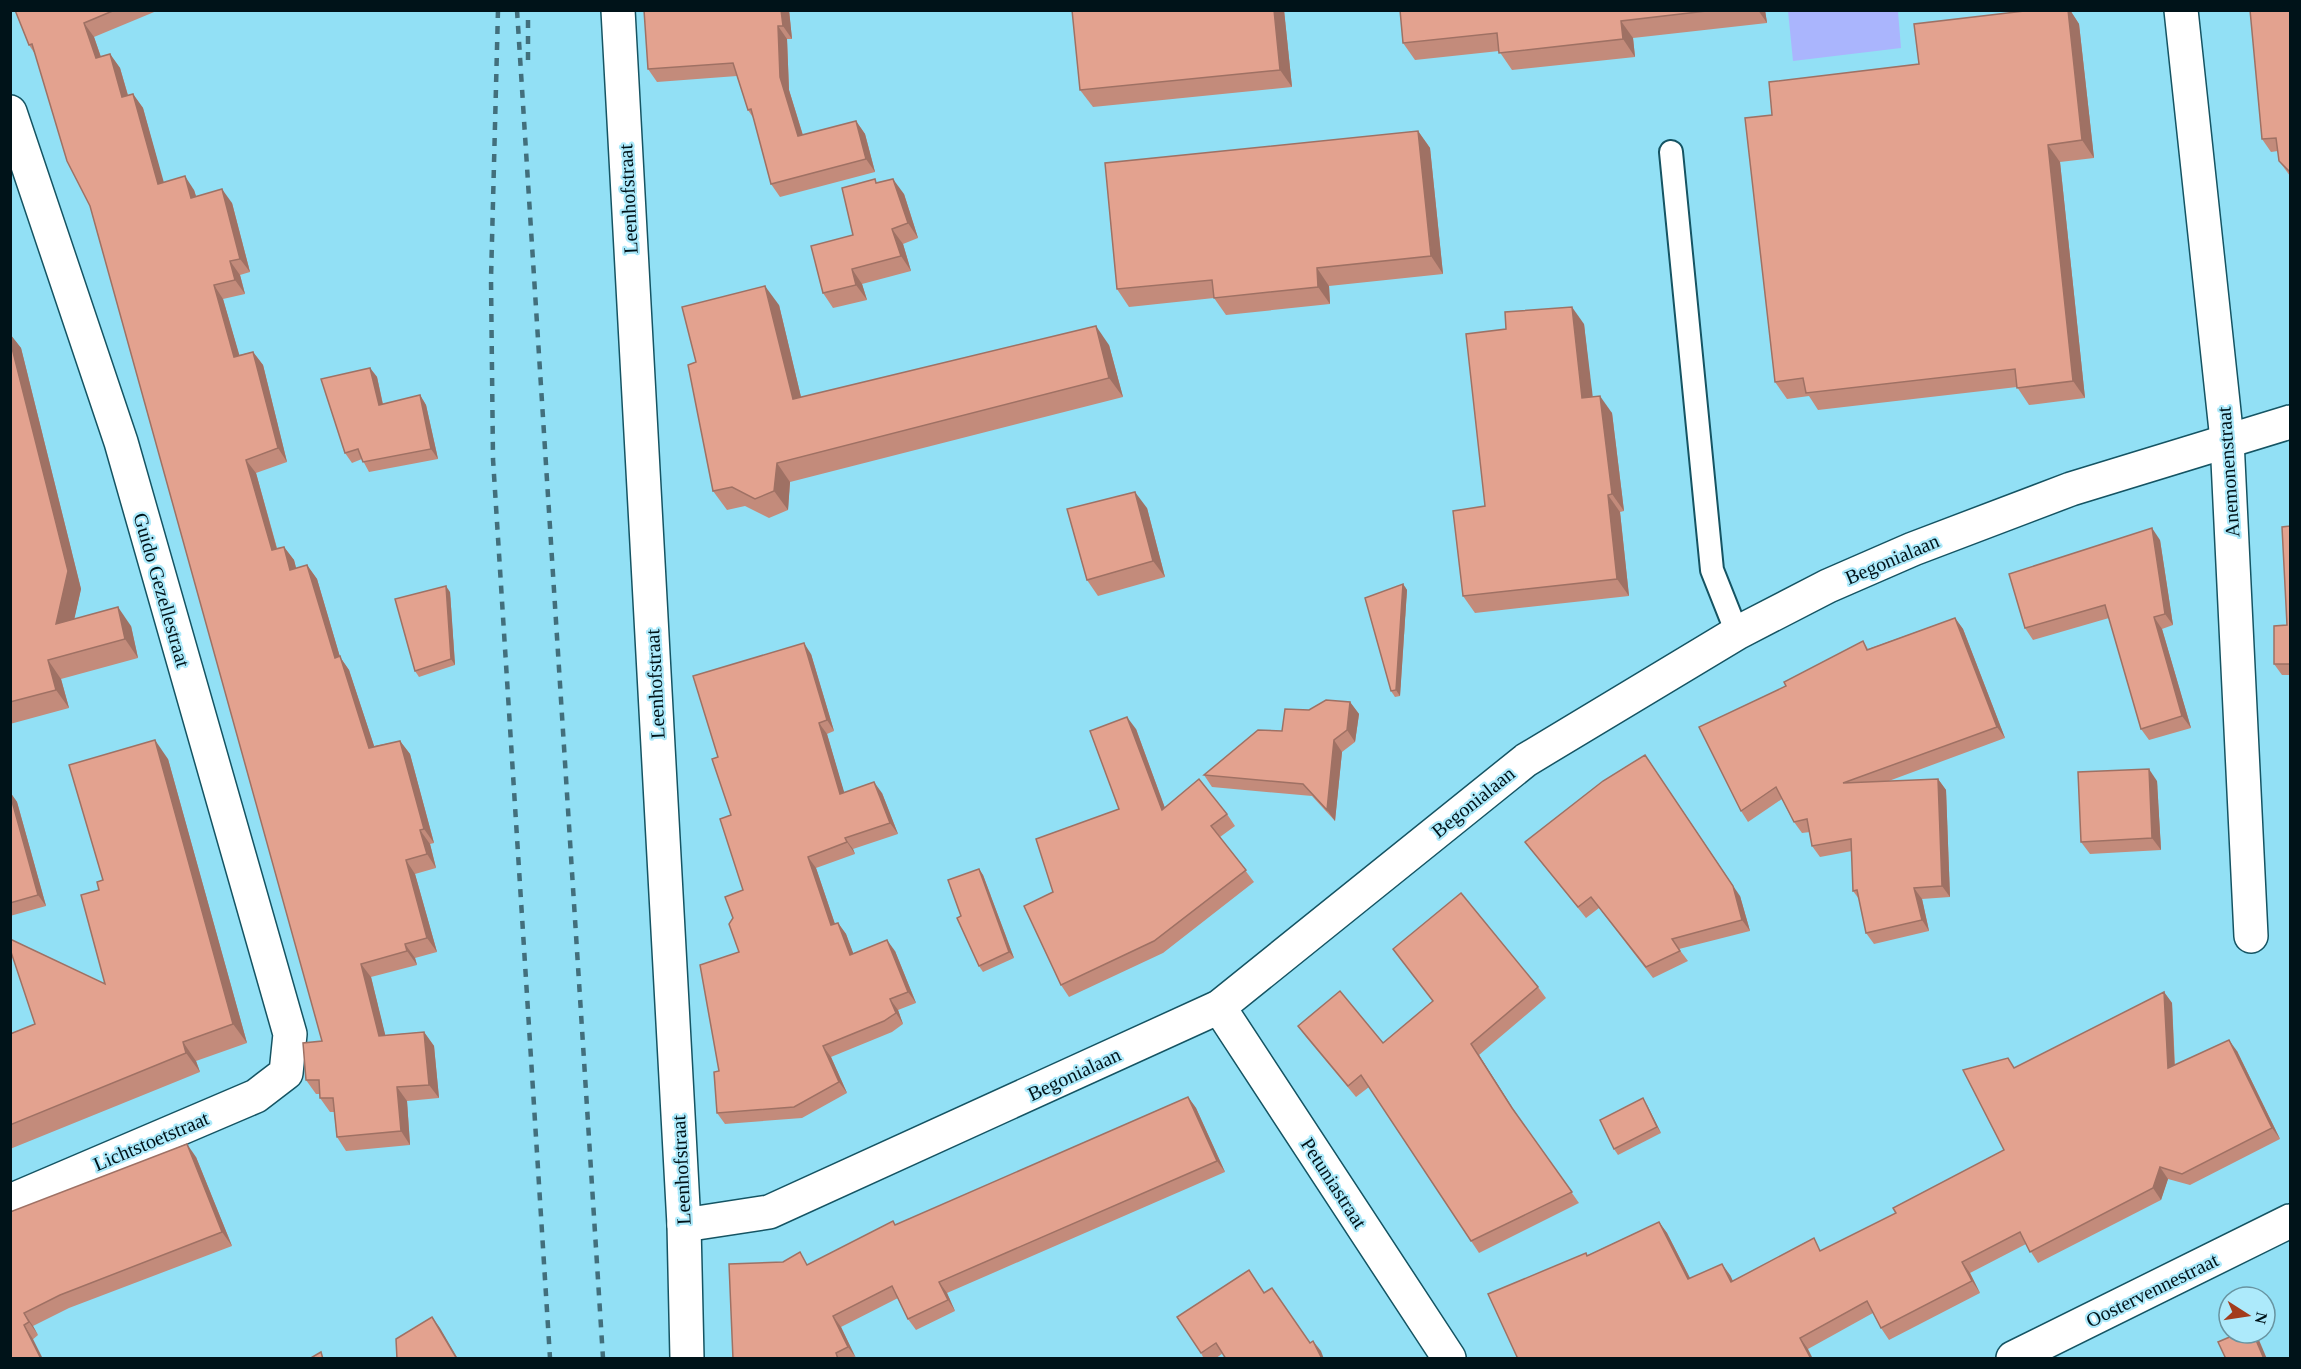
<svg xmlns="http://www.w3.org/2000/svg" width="2301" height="1369" viewBox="0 0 2301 1369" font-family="Georgia,serif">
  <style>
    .green { fill: #aab5fd }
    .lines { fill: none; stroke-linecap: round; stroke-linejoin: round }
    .lane-casing { stroke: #155463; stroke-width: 26 }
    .street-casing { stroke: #155463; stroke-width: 36 }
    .lane { stroke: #fff; stroke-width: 22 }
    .street { stroke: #fff; stroke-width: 33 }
    .rail { stroke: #426f7c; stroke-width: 4.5; stroke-dasharray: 8 8; stroke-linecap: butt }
    .wall { fill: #c38b7b }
    .shaded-wall { fill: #9f7164 }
    .building { fill: #e3a28f; stroke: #9f7164; stroke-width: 1.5 }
    .labels { text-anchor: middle; stroke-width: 4.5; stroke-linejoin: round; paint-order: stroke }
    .street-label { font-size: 20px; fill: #001319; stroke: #adeafb }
  </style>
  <rect width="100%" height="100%" fill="#92e0f5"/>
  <path class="green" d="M1788 11H1898L1901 48 1793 61Z"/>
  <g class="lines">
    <g class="lane-casing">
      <path id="lane" d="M1671 152 1712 570 1737 633"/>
    </g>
    <g class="street-casing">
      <g id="street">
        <path d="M618 10 684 1225 687 1358"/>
        <path d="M2181 10 2227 440 2251 936"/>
        <path d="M10 112 121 442 290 1034 286 1073 256 1096 10 1201"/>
        <path d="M1219 1007 1449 1358"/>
        <path d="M684 1225 769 1212 1219 1007 1526 760 1737 633 1828 586 1913 549 2071 489 2290 422"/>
        <path d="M2013 1358 2290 1221"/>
      </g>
    </g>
    <use href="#lane" class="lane"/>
    <use href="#street" class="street"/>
    <g class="rail">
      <path d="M498 10 491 279 493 459 550 1358"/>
      <path d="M517 10 603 1358"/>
      <path d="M528 60V10"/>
    </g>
  </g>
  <g class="wall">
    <path d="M15 10H159L94 37 101 57 110 54 120 68 128 95 133 94 143 108 163 182 194 190 196 196 232 203 250 272 240 275 245 294 223 299 239 355 253 352 263 365 287 462 256 473 277 548 284 547 294 560 296 568 307 565 317 579 340 657 349 670 374 746 400 741 410 754 434 843 430 844 436 868 415 874 437 952 415 958 417 965 371 977 385 1035 424 1032 434 1046 439 1098 407 1101 410 1145 346 1151 337 1137 334 1112H330L320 1098V1094H316L306 1080 322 1041 90 206 35 54 29 45Z"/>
    <path d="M789 10 792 39H787L789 90 803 135 856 121 865 134 875 172 780 197 771 184 754 119 748 110 737 76 657 82 648 69Z"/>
    <path d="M1284 10 1292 87 1093 107 1080 90Z"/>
    <path d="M1400 10H1765L1767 23 1633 38 1635 57 1512 70 1499 51 1415 60 1403 43Z"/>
    <path d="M2033 10H2070L2079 24 2094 158 2060 162 2085 398 2029 405 2017 387 1818 410 1809 396 1787 399 1775 382 1919 64Z"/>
    <path d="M2290 10V176L2279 161 2278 151 2271 152 2262 139Z"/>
    <path d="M1418 131 1430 148 1443 274 1329 286 1330 304 1226 315 1214 298 1129 307 1117 289Z"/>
    <path d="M877 183 904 194 918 238 903 244 911 271 862 284 867 300 833 308 823 293 853 235Z"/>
    <path d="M779 305 801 397 1109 345 1123 397 790 482 788 510 769 518 745 506 727 510 713 491 696 362Z"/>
    <path d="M1584 324 1592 397 1612 413 1624 511 1620 512 1629 596 1475 613 1463 596 1485 506Z"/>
    <path d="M10 334 21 348 81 589 74 619 131 626 138 658 61 679 69 708 10 724Z"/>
    <path d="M370 368 377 377 383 404 420 395 426 405 438 459 369 472 362 459 352 463 345 453Z"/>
    <path d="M1147 508 1165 577 1098 596 1087 580Z"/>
    <path d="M2290 526V675H2282L2274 664 2287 625Z"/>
    <path d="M2160 540 2173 625 2162 629 2191 728 2149 740 2141 729 2109 618 2033 640 2025 628Z"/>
    <path d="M1403 584 1407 590 1400 696 1395 697 1391 691Z"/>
    <path d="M450 592 455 665 419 677 415 671Z"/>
    <path d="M1955 618 1963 629 2005 738 1886 782 1938 779 1946 790 1950 897 1922 899 1929 931 1874 944 1866 933 1859 899 1853 891 1852 851 1820 857 1812 846 1810 832 1802 833 1794 822 1782 799 1748 822 1741 811 1786 686 1863 641 1868 649Z"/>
    <path d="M811 654 834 731 827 734 844 793H882L898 834 853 849 855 854 816 868 835 924 838 923 846 934 853 953 895 951 916 1003 898 1010 903 1024 892 1032 831 1057 847 1093 802 1118 725 1124 717 1113 719 1071 739 952 733 918 743 890 731 815 718 757Z"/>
    <path d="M1350 702 1359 714 1355 742 1342 752 1335 821 1312 796 1212 787 1204 775 1282 731 1309 710Z"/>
    <path d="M1136 729 1165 808 1227 814 1235 826 1220 837 1254 882 1163 953 1069 997 1061 985 1053 892 1119 809Z"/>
    <path d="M168 759 247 1043 196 1061 200 1072 10 1149V1034L35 1024 13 955 10 956V939L105 984 99 890 103 880Z"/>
    <path d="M2157 781 2161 850 2090 854 2081 842Z"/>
    <path d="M10 792 17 802 46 906 10 916Z"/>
    <path d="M1525 842 1740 896 1750 931 1679 949 1688 961 1653 978 1599 908 1586 918 1533 852Z"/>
    <path d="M979 869 983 875 1014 958 983 972 979 966 961 916Z"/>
    <path d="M1393 949 1538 987 1546 998 1479 1055 1519 1118 1579 1203 1479 1253 1369 1087 1356 1097 1306 1037 1298 1026 1383 1043 1433 1001Z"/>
    <path d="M2164 992 2172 1003 2175 1065 2237 1051 2280 1139 2190 1185 2168 1179 2161 1200 2038 1263 2026 1244 1970 1273 1980 1293 1889 1340 1881 1328 1873 1313 1808 1349 1588 1255 1659 1222 1667 1233 1690 1278 1730 1275 1733 1281 1822 1250 1896 1213 2004 1150 2015 1068Z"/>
    <path d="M1188 1097 1196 1108 1225 1172 947 1293 955 1311 916 1330 908 1319 898 1298 841 1327 856 1359H733L809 1265 896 1225Z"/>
    <path d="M1647 1105 1661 1133 1618 1155 1614 1149Z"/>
    <path d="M196 1157 232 1246 69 1308 33 1326 38 1335 10 1359V1212Z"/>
    <path d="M1265 1293 1310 1343 1313 1341 1324 1359H1226L1223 1353 1215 1359H1204L1201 1353Z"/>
  </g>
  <g class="shaded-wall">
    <path d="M781 10H789L792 39 783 26Z"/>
    <path d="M1274 10H1284L1292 87 1280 70Z"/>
    <path d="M1758 10H1765L1767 23Z"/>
    <path d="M2068 10H2070L2079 24 2094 158 2082 140Z"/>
    <path d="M1621 21 1633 38 1635 57 1623 39Z"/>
    <path d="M84 23 94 37 106 72 96 58Z"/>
    <path d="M778 26 787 39 789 90 807 149 798 136 780 77Z"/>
    <path d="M110 54 120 68 132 110 122 97Z"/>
    <path d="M133 94 143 108 168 197 158 184Z"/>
    <path d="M856 121 865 134 875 172 866 159Z"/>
    <path d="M1418 131 1430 148 1443 274 1431 256Z"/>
    <path d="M2048 145 2060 162 2085 398 2073 381Z"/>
    <path d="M185 176 194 190 201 212 191 198Z"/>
    <path d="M893 179 904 194 918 238 908 223Z"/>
    <path d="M222 189 232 203 250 272 240 259Z"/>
    <path d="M892 229 903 244 911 271 901 256Z"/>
    <path d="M230 261 240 275 245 294 235 280Z"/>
    <path d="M1317 268 1329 286 1330 304 1318 287Z"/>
    <path d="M852 269 862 284 867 300 856 285Z"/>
    <path d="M214 285 223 299 244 371 234 357Z"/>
    <path d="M765 286 779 305 806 418 793 399Z"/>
    <path d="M1572 307 1584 324 1595 415 1582 398Z"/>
    <path d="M1096 326 1109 345 1123 397 1109 378Z"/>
    <path d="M10 334 21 348 81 589 69 643 56 624 10 345Z"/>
    <path d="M253 352 263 365 287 462 278 448Z"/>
    <path d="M370 368 377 377 385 415 379 405Z"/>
    <path d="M420 395 426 405 438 459 431 449Z"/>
    <path d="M1600 396 1612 413 1624 511 1612 494Z"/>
    <path d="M246 460 256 473 281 564 272 550Z"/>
    <path d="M777 463 790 482 788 510 774 491Z"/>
    <path d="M1135 492 1147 508 1165 577 1153 561Z"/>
    <path d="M1608 495 1620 512 1629 596 1617 579Z"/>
    <path d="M2152 528 2160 540 2173 625 2165 614Z"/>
    <path d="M284 547 294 560 300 583 290 570Z"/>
    <path d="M307 565 317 579 340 657 349 670 379 761 369 748 335 658Z"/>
    <path d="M1403 584 1407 590 1400 696 1396 690Z"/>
    <path d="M446 586 450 592 455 665 451 659Z"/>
    <path d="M118 607 131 626 138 658 125 639Z"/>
    <path d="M2154 617 2162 629 2191 728 2182 716Z"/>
    <path d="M1955 618 1963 629 2005 738 1997 727Z"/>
    <path d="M804 643 811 654 834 731 827 720Z"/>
    <path d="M48 660 61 679 69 708 56 690Z"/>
    <path d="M1350 702 1359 714 1355 742 1347 730Z"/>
    <path d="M1127 717 1136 729 1170 822 1162 810Z"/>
    <path d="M819 723 827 734 848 805 840 794Z"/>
    <path d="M155 740 168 759 247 1043 233 1024Z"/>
    <path d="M1334 740 1342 752 1335 821 1327 810Z"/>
    <path d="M400 741 410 754 434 843 424 829Z"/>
    <path d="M1645 755 1740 896 1750 931 1742 920Z"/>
    <path d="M2149 769 2157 781 2161 850 2152 838Z"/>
    <path d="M1938 779 1946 790 1950 897 1942 886Z"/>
    <path d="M874 782 882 793 898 834 890 823Z"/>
    <path d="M10 792 17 802 46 906 38 895Z"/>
    <path d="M420 830 430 844 436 868 427 854Z"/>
    <path d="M845 838 853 849 855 854 847 842Z"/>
    <path d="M808 857 816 868 839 936 831 925Z"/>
    <path d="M406 860 415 874 437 952 427 938Z"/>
    <path d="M979 869 983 875 1014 958 1009 952Z"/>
    <path d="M1914 888 1922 899 1929 931 1922 920Z"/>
    <path d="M838 923 846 934 858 966 850 955Z"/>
    <path d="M887 940 895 951 916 1003 908 992Z"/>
    <path d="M405 944 415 958 417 965 407 951Z"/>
    <path d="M361 964 371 977 389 1050 379 1036Z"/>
    <path d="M2164 992 2172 1003 2175 1079 2168 1068Z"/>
    <path d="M890 999 898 1010 903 1024 896 1013Z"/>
    <path d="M424 1032 434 1046 439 1098 429 1085Z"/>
    <path d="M2229 1040 2237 1051 2280 1139 2272 1128Z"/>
    <path d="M183 1042 196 1061 200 1072 186 1053Z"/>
    <path d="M1471 1044 1479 1055 1520 1120 1512 1108Z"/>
    <path d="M823 1046 831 1057 847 1093 839 1082Z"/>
    <path d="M397 1087 407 1101 410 1145 401 1131Z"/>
    <path d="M1188 1097 1196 1108 1225 1172 1217 1161Z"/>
    <path d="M1643 1098 1647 1105 1661 1133 1657 1127Z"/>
    <path d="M187 1144 196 1157 232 1246 222 1232Z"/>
    <path d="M2160 1167 2168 1179 2161 1200 2153 1188Z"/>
    <path d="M1659 1222 1667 1233 1696 1290 1688 1279Z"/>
    <path d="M1962 1262 1970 1273 1980 1293 1972 1281Z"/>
    <path d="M1722 1264 1730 1275 1739 1294 1731 1282Z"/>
    <path d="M939 1282 947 1293 955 1311 948 1300Z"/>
    <path d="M24 1313 33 1326 38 1335 29 1322Z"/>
    <path d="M833 1316 841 1327 856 1358 848 1347Z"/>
    <path d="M432 1317 440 1328 458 1359H457Z"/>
    <path d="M24 1325 33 1339 43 1359H41Z"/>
    <path d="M2253 1333H2254L2259 1340 2267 1359H2264Z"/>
    <path d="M1800 1338 1808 1349 1813 1359H1811Z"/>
    <path d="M1313 1341 1321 1351 1324 1359H1322Z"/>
  </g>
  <g class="building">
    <path d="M15 10H115L84 23 96 58 110 54 122 97 133 94 158 184 185 176 191 198 222 189 240 259 230 261 235 280 214 285 234 357 253 352 278 448 246 460 272 550 284 547 290 570 307 565 335 658 340 656 369 748 400 741 424 829 420 830 427 854 406 860 427 938 405 944 407 951 361 964 379 1036 424 1032 429 1085 397 1087 401 1131 337 1137 333 1098H320L319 1080H306L303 1043 322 1041 90 206 67 161 32 44 29 45Z"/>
    <path d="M644 10H781L783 26H778L780 77 798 136 856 121 866 159 771 184 751 109 748 110 733 63 648 69Z"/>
    <path d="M1072 10H1274L1280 70 1080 90Z"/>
    <path d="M1400 10H1715L1621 21 1623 39 1499 53 1497 33 1403 43Z"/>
    <path d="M2033 10H2068L2082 140 2048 145 2073 381 2017 388 2015 369 1806 393 1803 378 1775 382 1745 118 1772 115 1769 82 1919 64 1914 24Z"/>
    <path d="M2250 10H2290V172L2279 161 2276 138 2262 139Z"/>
    <path d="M1418 131 1431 256 1317 268 1318 287 1214 298 1212 280 1117 289 1105 163Z"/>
    <path d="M875 179 876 183 893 179 908 223 892 229 901 256 852 269 856 285 823 293 811 246 853 235 842 188Z"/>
    <path d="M765 286 793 399 1096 326 1109 378 777 463 774 491 755 499 732 487 713 491 688 365 696 362 682 307Z"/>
    <path d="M1572 307 1582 398 1600 396 1612 494 1608 495 1617 579 1463 596 1453 511 1485 506 1466 334 1506 329 1505 312Z"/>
    <path d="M10 340 68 571 56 624 118 607 125 639 48 660 56 690 10 702Z"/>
    <path d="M370 368 379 405 420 395 431 449 363 462 358 449 345 453 321 379Z"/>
    <path d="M1135 492 1153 561 1087 580 1067 509Z"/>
    <path d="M2290 526V664H2274V626L2287 625 2282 527Z"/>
    <path d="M2152 528 2165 614 2154 617 2182 716 2141 729 2105 605 2025 628 2009 574Z"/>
    <path d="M1403 584 1396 690 1391 691 1365 598Z"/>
    <path d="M446 586 451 659 415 671 395 599Z"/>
    <path d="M1955 618 1997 727 1843 783 1938 779 1942 886 1914 888 1922 920 1866 933 1857 890 1853 891 1851 839 1812 846 1807 819 1794 822 1776 787 1741 811 1699 727 1786 686 1784 682 1863 641 1867 650Z"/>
    <path d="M804 643 827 720 819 723 840 794 874 782 890 823 845 838 847 842 808 857 831 925 838 923 850 955 887 940 908 992 890 999 896 1013 884 1021 823 1046 839 1082 794 1107 717 1113 714 1072 719 1071 700 965 739 952 729 924 733 918 725 897 743 890 720 819 731 815 712 759 718 757 693 676Z"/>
    <path d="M1326 700 1350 702 1347 730 1334 740 1327 810 1303 784 1204 775 1258 730 1282 731 1285 709 1309 710Z"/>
    <path d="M1127 717 1162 810 1199 779 1227 814 1211 826 1246 870 1154 941 1061 985 1024 906 1053 892 1036 839 1119 809 1090 731Z"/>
    <path d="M155 740 233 1024 183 1042 186 1053 10 1125V1034L35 1024 10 949V939L105 984 81 895 99 890 97 882 103 880 69 765Z"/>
    <path d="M1645 755 1733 886 1742 920 1672 939 1680 951 1646 967 1591 897 1578 907 1525 842 1603 781Z"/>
    <path d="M2149 769 2152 838 2081 842 2078 772Z"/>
    <path d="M10 794 38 895 10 903Z"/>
    <path d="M979 869 1009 952 979 966 957 918 961 916 948 880Z"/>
    <path d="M1461 893 1538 987 1471 1044 1512 1108 1572 1192 1471 1241 1361 1075 1348 1086 1298 1026 1340 991 1383 1043 1433 1001 1393 949Z"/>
    <path d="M2164 992 2168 1068 2229 1040 2272 1128 2182 1174 2160 1167 2153 1188 2030 1252 2020 1232 1962 1262 1972 1281 1881 1328 1867 1301 1800 1338 1811 1359H1518L1488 1294 1586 1253 1587 1256 1659 1222 1688 1279 1722 1264 1731 1282 1814 1238 1820 1251 1896 1213 1893 1208 2004 1150 1963 1070 2008 1058 2014 1068Z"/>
    <path d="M1188 1097 1217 1161 939 1282 948 1300 908 1319 892 1286 833 1316 848 1347 836 1353 838 1359H733L729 1264 783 1262 800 1252 807 1265 893 1221 895 1225Z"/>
    <path d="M1643 1098 1657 1127 1614 1149 1600 1120Z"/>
    <path d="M187 1144 222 1232 60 1295 24 1313 29 1322 24 1325 41 1359H10V1212Z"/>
    <path d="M1249 1270 1264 1293 1272 1288 1310 1343 1313 1341 1322 1359H1226L1216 1343 1201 1353 1177 1317Z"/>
    <path d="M432 1317 457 1359H397L396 1339Z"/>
    <path d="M2239 1333H2253L2264 1359H2226L2218 1342Z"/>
    <path d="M321 1352 323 1359H309Z"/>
  </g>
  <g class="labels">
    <g class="street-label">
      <text transform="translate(628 199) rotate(-93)" y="7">Leenhofstraat</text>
      <text transform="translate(2228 472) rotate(-94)" y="7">Anemonenstraat</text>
      <text transform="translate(1892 559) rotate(-23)" y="7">Begonialaan</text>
      <text transform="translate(162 590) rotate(74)" y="7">Guido Gezellestraat</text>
      <text transform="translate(655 684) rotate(-93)" y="7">Leenhofstraat</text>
      <text transform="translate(1473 802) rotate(-39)" y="7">Begonialaan</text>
      <text transform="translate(1074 1074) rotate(-25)" y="7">Begonialaan</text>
      <text transform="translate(151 1141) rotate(-23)" y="7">Lichtstoetstraat</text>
      <text transform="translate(681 1170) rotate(-93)" y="7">Leenhofstraat</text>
      <text transform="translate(1334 1183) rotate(57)" y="7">Petuniastraat</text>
      <text transform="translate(2152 1290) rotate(-26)" y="7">Oostervennestraat</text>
    </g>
  </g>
  <rect width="2301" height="1369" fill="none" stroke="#001319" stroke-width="24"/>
  <g transform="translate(2247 1315) rotate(102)"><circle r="28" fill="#adeafb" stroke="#6894a1" stroke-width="1.5"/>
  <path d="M0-4.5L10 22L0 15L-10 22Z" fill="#a33c1c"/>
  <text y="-9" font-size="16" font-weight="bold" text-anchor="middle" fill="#001319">N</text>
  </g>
</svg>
